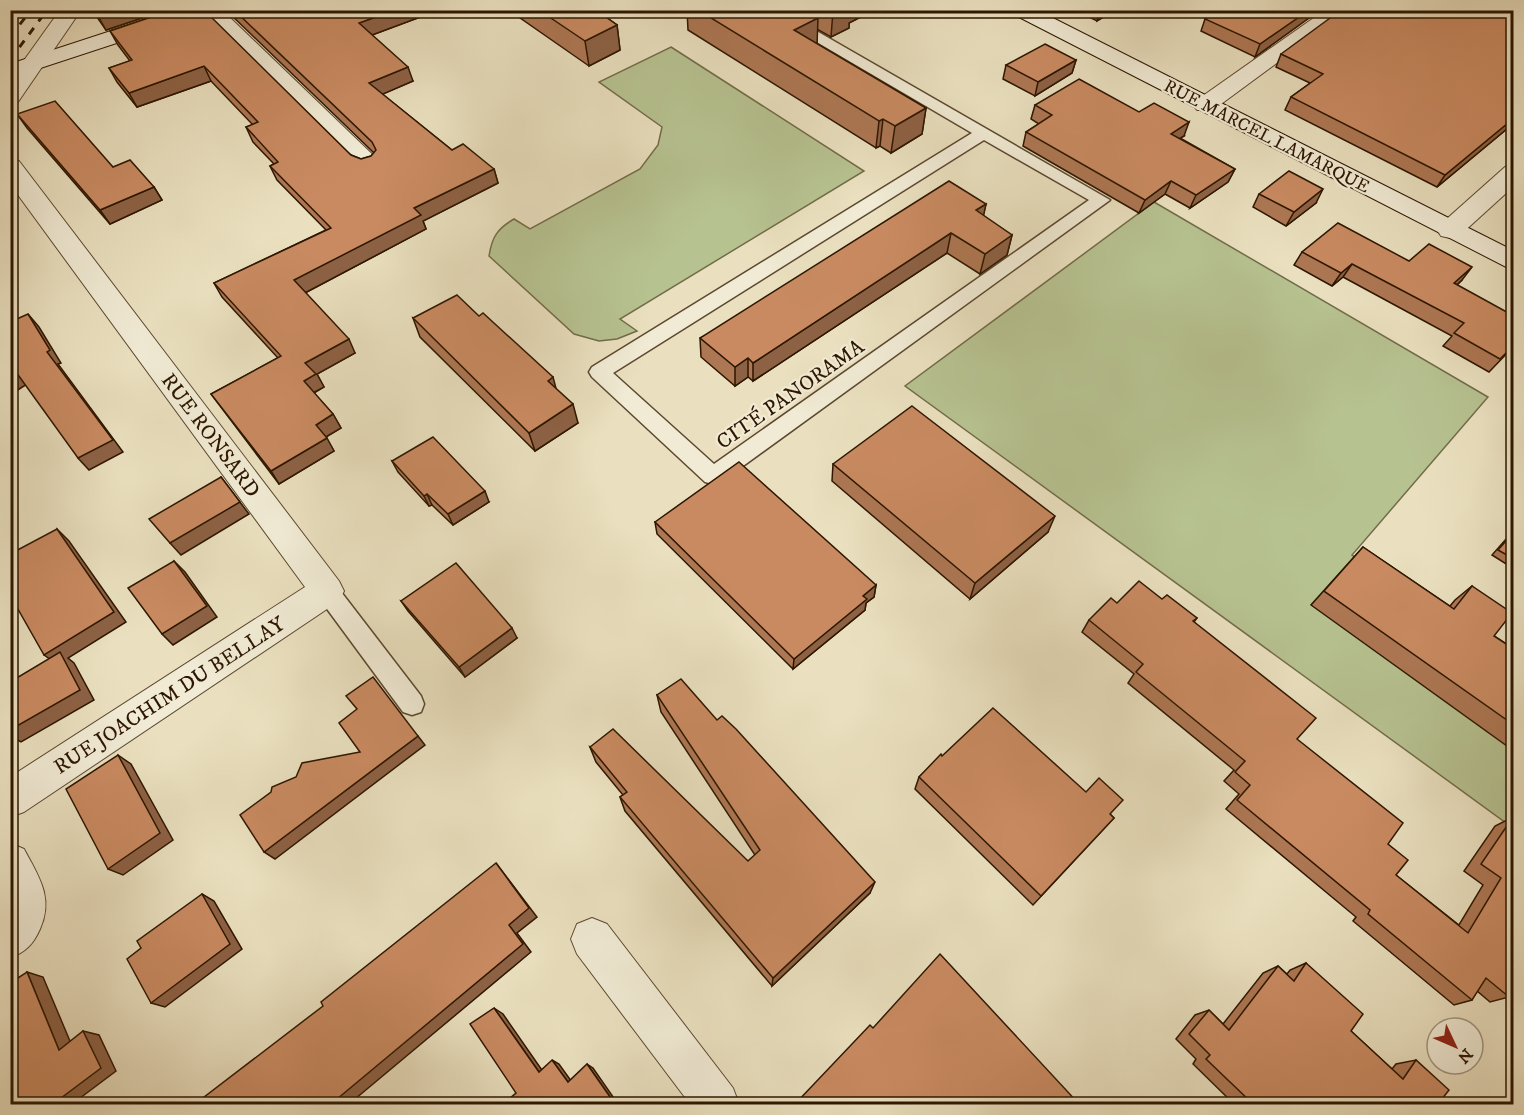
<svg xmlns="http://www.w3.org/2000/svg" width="1524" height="1115" viewBox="0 0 1524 1115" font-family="'IM FELL DW Pica',serif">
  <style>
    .green { fill: #b7c291; stroke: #726c48; stroke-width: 1.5 }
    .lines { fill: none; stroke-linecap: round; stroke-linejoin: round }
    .lane-casing { stroke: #5c4830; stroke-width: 3 }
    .street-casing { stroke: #5c4830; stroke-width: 2 }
    .secondary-casing { stroke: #2d1600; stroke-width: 2 }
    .lane { fill: #f1ebd5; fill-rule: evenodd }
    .street { fill: #f1ebd5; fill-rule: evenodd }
    .secondary { fill: #f1ebd5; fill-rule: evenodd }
    .rail { stroke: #2d1600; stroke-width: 3; stroke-dasharray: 8 8; stroke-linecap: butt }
    .wall { fill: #ad7753; stroke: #2d1600; stroke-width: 1.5 }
    .shaded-wall { fill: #8d6144; stroke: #2d1600; stroke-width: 1.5 }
    .building { fill: #c98a61; stroke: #2d1600; stroke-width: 1.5 }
    .labels { text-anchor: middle; stroke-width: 4.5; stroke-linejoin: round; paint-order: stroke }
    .far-street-label { font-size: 18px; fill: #2d1600; stroke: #f1ebd5 }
    .street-label { font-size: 21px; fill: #2d1600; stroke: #f1ebd5 }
  </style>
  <rect width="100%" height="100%" fill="#eae0bf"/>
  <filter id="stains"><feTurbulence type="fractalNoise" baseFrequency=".00333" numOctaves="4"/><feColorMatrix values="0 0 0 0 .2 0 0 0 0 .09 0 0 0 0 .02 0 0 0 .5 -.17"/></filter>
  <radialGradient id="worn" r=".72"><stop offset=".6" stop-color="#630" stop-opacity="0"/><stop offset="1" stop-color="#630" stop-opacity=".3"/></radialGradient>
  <g class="green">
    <path d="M671 47 864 171 620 319 637 331 617 339 599 341 574 334 489 256C492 237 497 229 514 219L530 229 640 169 658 145 662 127 599 82Z"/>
    <path d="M1154 202 1488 397 1352 555 1513 666V828L905 386Z"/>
  </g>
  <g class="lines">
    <g class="lane-casing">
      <g id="lane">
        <path d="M762 10H780L1110 200 721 482 713 484 705 482 592 377 589 372 592 367 972 133ZM984 140 1089 200 714 464 613 373Z"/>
        <path d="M327 581 335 584 421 696 424 704 421 712 412 715 403 712 319 598 315 591 319 584Z"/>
      </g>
    </g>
    <g class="street-casing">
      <g id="street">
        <path d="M60 10H81L18 102 10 104V80Z"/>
        <path d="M199 10H222L376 158 379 163 376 168 367 171 358 168Z"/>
        <path d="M1325 10H1349L1213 110H1197L1193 105 1197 100Z"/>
        <path d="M10 159 19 161 339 581 344 591 339 601 24 812 10 817V777L305 587 10 184Z"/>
        <path d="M1514 164V186L1459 236 1450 238 1441 236 1437 230 1441 224 1505 167Z"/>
        <path d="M10 843 24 849C39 877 54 898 40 929 33 945 25 952 10 958Z"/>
        <path d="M592 918 607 924 733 1088 739 1104H690L577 954 571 939 577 924Z"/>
      </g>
    </g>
    <g class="secondary-casing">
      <g id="secondary">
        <path d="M175 10H208L205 14 10 78V64Z"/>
        <path d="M1010 10H1037L1514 251V271L1013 14Z"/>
      </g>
    </g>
    <use href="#lane" class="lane"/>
    <use href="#street" class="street"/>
    <use href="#secondary" class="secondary"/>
    <g class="rail">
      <path d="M10 37 31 10"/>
      <path d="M10 60 47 10"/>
    </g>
  </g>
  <g class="wall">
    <path d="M92 10H166L106 30Z"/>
    <path d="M172 10 351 155 361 159 371 156 374 153 226 10H439L372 35 413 81 382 94 452 150 494 169 498 183 423 221 426 229 305 293 355 353 317 374 324 387 314 393 333 414 341 428 326 437 334 451 279 484 211 394 278 358 222 297 214 283 326 230 277 180 270 166 274 164 253 142 246 127 253 125 211 81 137 107 117 82 109 68 130 61 118 45 110 31Z"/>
    <path d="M512 10H596L617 25 620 50 589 66 513 13Z"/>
    <path d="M687 10H874L849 23V28L831 37 817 29V44L926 108 922 134 891 153 880 146 876 148 688 30Z"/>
    <path d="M1075 10H1115L1097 21Z"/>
    <path d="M1320 10 1255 57 1201 31 1205 19Z"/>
    <path d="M1281 54 1514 123 1437 187 1285 110 1291 97 1310 83 1276 67Z"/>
    <path d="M1076 60 1072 73 1035 96 1003 79 1006 65Z"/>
    <path d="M1035 105 1184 136 1180 138 1235 169 1228 182 1190 208 1165 194 1139 213 1023 146 1026 132 1039 124 1031 119Z"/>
    <path d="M17 114 113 167 154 187 162 200 110 224 27 128Z"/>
    <path d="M1259 194 1316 203 1286 226 1253 207Z"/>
    <path d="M986 204 983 216 1012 235 1007 255 980 274 947 253 753 381 748 377 735 386 701 357 700 338Z"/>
    <path d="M1302 252 1409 261 1462 280 1457 285 1514 346 1489 372 1443 346 1452 336 1343 277 1332 286 1294 265Z"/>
    <path d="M413 318 578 423 535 451 420 337Z"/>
    <path d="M392 461 489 502 453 525 432 505 429 506 398 472Z"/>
    <path d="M833 464 1048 532 970 599 832 481Z"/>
    <path d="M655 522 876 585 874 597 866 603 865 610 793 669 657 534Z"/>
    <path d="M1514 530V569L1492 555Z"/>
    <path d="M1363 547 1450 606 1455 600 1472 586 1494 636 1514 649V751L1311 605Z"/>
    <path d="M1162 599 1197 618 1194 622 1388 844 1396 875 1459 925 1483 885 1464 871 1495 826 1513 817 1509 997 1490 1002 1477 991 1472 1000 1454 1005 1353 921 1356 917 1226 809 1239 794 1224 781 1234 770 1128 683 1134 674 1082 632 1089 620Z"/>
    <path d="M401 601 517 638 465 677 408 611Z"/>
    <path d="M657 695 717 720 870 893 772 986 625 811 620 797 623 795 596 762 590 747 748 861 755 855 661 712Z"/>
    <path d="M942 756 1110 814 1114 818 1033 905 915 789 919 777Z"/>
    <path d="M1306 963 1351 1031 1392 1069 1396 1064 1416 1060 1438 1104H1234L1193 1064 1196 1059 1176 1039 1195 1015 1209 1010 1223 1024 1263 973 1278 966 1287 974 1290 970Z"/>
  </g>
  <g class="shaded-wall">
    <path d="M115 10H166L106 30 98 16Z"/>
    <path d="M395 10H439L364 38 359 23Z"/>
    <path d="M874 10 849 23V28L831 37 833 11Z"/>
    <path d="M1103 10H1115L1097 21 1099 12Z"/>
    <path d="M1309 10H1320L1255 57 1260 44Z"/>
    <path d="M818 18 817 45 794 30Z"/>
    <path d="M617 25 620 50 589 66 585 41Z"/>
    <path d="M1076 60 1072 73 1035 96 1038 82Z"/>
    <path d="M204 66 211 81 137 107 129 93Z"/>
    <path d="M408 67 413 81 374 98 369 83Z"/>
    <path d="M926 108 922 134 891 153 895 126Z"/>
    <path d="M1514 118V123L1437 187 1445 175Z"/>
    <path d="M883 119 880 146 876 148 879 121Z"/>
    <path d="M1189 122 1184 136 1166 147 1171 134Z"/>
    <path d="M494 169 498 183 423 221 426 229 301 295 294 280 414 208Z"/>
    <path d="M1235 169 1228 182 1190 208 1196 195Z"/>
    <path d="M1171 181 1165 194 1139 213 1145 200Z"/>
    <path d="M154 187 162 200 110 224 100 210Z"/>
    <path d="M1323 189 1316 203 1286 226 1294 212Z"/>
    <path d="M986 204 982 223 976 210Z"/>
    <path d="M951 233 947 253 753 381V363Z"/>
    <path d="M1012 235 1007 255 980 274 985 254Z"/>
    <path d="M1352 264 1343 277 1332 286 1341 273Z"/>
    <path d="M1472 267 1462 280 1444 297 1454 283Z"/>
    <path d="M28 314 39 327 61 363 58 364 123 452 89 470 78 458 47 352Z"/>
    <path d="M349 339 355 353 317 374 324 387 311 394 304 381 305 363Z"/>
    <path d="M748 358V377L735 386V367Z"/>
    <path d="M16 372 27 384 10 395V375Z"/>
    <path d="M553 377 558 396 548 381Z"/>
    <path d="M573 404 578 423 535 451 529 433Z"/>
    <path d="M333 414 341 428 324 438 316 425Z"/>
    <path d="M327 438 334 451 279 484 271 471Z"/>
    <path d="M221 477 249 514 181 555 170 543Z"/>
    <path d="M485 491 489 502 453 525 448 514Z"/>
    <path d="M427 494 432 505 429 506 424 496Z"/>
    <path d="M1055 516 1048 532 970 599 975 583Z"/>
    <path d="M57 529 69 541 126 622 68 658 74 663 94 700 21 742 10 736V730L58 665 44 655Z"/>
    <path d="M174 561 185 572 217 617 173 645 162 634Z"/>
    <path d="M876 585 874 597 866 603 865 610 793 669 794 659 863 596Z"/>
    <path d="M512 628 517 638 465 677 459 667Z"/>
    <path d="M418 736 425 745 275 859 264 852Z"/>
    <path d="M118 755 131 764 173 840 123 875 108 869Z"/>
    <path d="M496 863 537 917 517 933 531 952 349 1104H331L509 925Z"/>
    <path d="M875 882 870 893 772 986 773 978Z"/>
    <path d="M202 894 214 901 242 949 165 1007 151 1003Z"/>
    <path d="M27 972 43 977 75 1053 59 1050Z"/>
    <path d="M494 1008 503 1014 546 1076 539 1072Z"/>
    <path d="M83 1031 99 1035 116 1071 72 1104H53Z"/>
    <path d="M552 1060 559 1064 574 1085 568 1082Z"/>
    <path d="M587 1064 593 1068 618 1104H615Z"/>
  </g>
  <g class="building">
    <path d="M94 10H115L98 16Z"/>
    <path d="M172 10H204L351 155 361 159 371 156 376 150 372 142 234 10H395L359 23 408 67 369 83 452 150 463 144 494 169 414 208 421 215 294 280 349 339 305 363 316 374 304 381 333 414 316 425 327 438 271 471 211 394 281 356 214 283 331 228 270 166 278 162 246 127 258 122 204 66 129 93 109 68 132 60 110 31Z"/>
    <path d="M539 10H596L617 25 585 41Z"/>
    <path d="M698 10H804L818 18 794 30 926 108 895 126 883 119 879 121Z"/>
    <path d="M1219 10H1309L1260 44 1205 19Z"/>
    <path d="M1341 10H1514V118L1445 175 1291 97 1323 74 1281 54Z"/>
    <path d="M1045 44 1076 60 1038 82 1006 65Z"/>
    <path d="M1079 79 1139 112 1154 103 1189 122 1171 134 1235 169 1196 195 1171 181 1145 200 1026 132 1052 115 1035 105Z"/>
    <path d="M55 101 113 167 130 160 154 187 100 210 17 114Z"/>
    <path d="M1289 171 1323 189 1294 212 1259 194Z"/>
    <path d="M949 181 986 204 976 210 1012 235 985 254 951 233 753 363 748 358 735 367 700 338Z"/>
    <path d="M1338 223 1409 261 1429 244 1472 267 1454 283 1514 316V345L1500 359 1454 333 1464 323 1352 264 1341 273 1302 252Z"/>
    <path d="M457 295 479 316 483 313 553 377 548 381 573 404 529 433 413 318Z"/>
    <path d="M28 314 50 350 47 352 113 440 78 458 16 372 10 375V322Z"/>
    <path d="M912 406 1055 516 975 583 833 464Z"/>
    <path d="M433 437 485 491 448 514 427 494 424 496 392 461Z"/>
    <path d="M739 462 876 585 863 596 867 599 794 659 655 522Z"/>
    <path d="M221 477 240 502 170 543 149 519Z"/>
    <path d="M57 529 114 612 44 655 10 595V554Z"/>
    <path d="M1514 532V559L1498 550Z"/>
    <path d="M1363 547 1454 609 1472 586 1512 613 1494 636 1514 649V725L1324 591Z"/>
    <path d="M174 561 207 606 162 634 128 588Z"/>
    <path d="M456 563 512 628 459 667 401 601Z"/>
    <path d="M1139 581 1162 599 1167 595 1197 618 1193 621 1316 718 1297 739 1403 823 1388 844 1408 860 1396 875 1468 933 1501 878 1481 864 1513 817 1514 818V989L1509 997 1486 978 1472 1000 1368 914 1370 910 1237 800 1250 785 1235 772 1245 761 1136 672 1143 664 1089 620 1111 598 1117 603Z"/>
    <path d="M60 652 80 690 10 730V682Z"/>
    <path d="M373 677 418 736 264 852 240 815 271 792 272 787 296 777 302 763 360 752 339 723 357 709 346 696Z"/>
    <path d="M681 679 717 720 722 716 736 729 875 882 773 978 620 797 627 792 590 747 613 729 748 861 760 850 657 695Z"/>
    <path d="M993 708 1086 792 1099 778 1123 800 1110 814 1114 818 1041 896 919 777 941 754 942 756Z"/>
    <path d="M118 755 160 833 108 869 66 789Z"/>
    <path d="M496 863 529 908 509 925 523 944 331 1104H195L323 1006 321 1002Z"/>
    <path d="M202 894 230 944 151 1003 127 959 141 948 137 941Z"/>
    <path d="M940 954 1079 1104H869L868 1103 867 1104H795L870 1025 873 1028Z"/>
    <path d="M1306 963 1363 1014 1351 1031 1403 1079 1416 1060 1449 1090 1438 1104H1253L1206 1059 1210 1055 1189 1034 1209 1010 1229 1030 1278 966 1294 981Z"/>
    <path d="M27 972 59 1050 83 1031 101 1068 53 1104H10V983Z"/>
    <path d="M494 1008 539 1072 552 1060 568 1082 587 1064 615 1104H503L516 1093 470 1024Z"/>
  </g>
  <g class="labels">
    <g class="far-street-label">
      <text transform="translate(1267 136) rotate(27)" y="6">RUE MARCEL LAMARQUE</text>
    </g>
    <g class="street-label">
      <text transform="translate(790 394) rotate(-35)" y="7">CITÉ PANORAMA</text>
      <text transform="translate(211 435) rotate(53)" y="7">RUE RONSARD</text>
      <text transform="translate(169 695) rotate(-33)" y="7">RUE JOACHIM DU BELLAY</text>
    </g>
  </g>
  <rect width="1524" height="1115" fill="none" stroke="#eae0bf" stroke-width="36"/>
  <rect x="12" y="12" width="1500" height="1091" fill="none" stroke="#2d1600" stroke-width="3"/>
  <rect x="18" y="18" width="1488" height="1079" fill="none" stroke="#2d1600" stroke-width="1.5"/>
  <g transform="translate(1455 1046) rotate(134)"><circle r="28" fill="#f1ebd5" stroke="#a39680" stroke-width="1.5"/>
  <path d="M0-4.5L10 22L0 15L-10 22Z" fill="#8f2418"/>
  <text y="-9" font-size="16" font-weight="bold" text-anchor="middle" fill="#2d1600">N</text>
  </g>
  <rect width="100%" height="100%" filter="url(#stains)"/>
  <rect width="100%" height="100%" fill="url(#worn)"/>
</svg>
